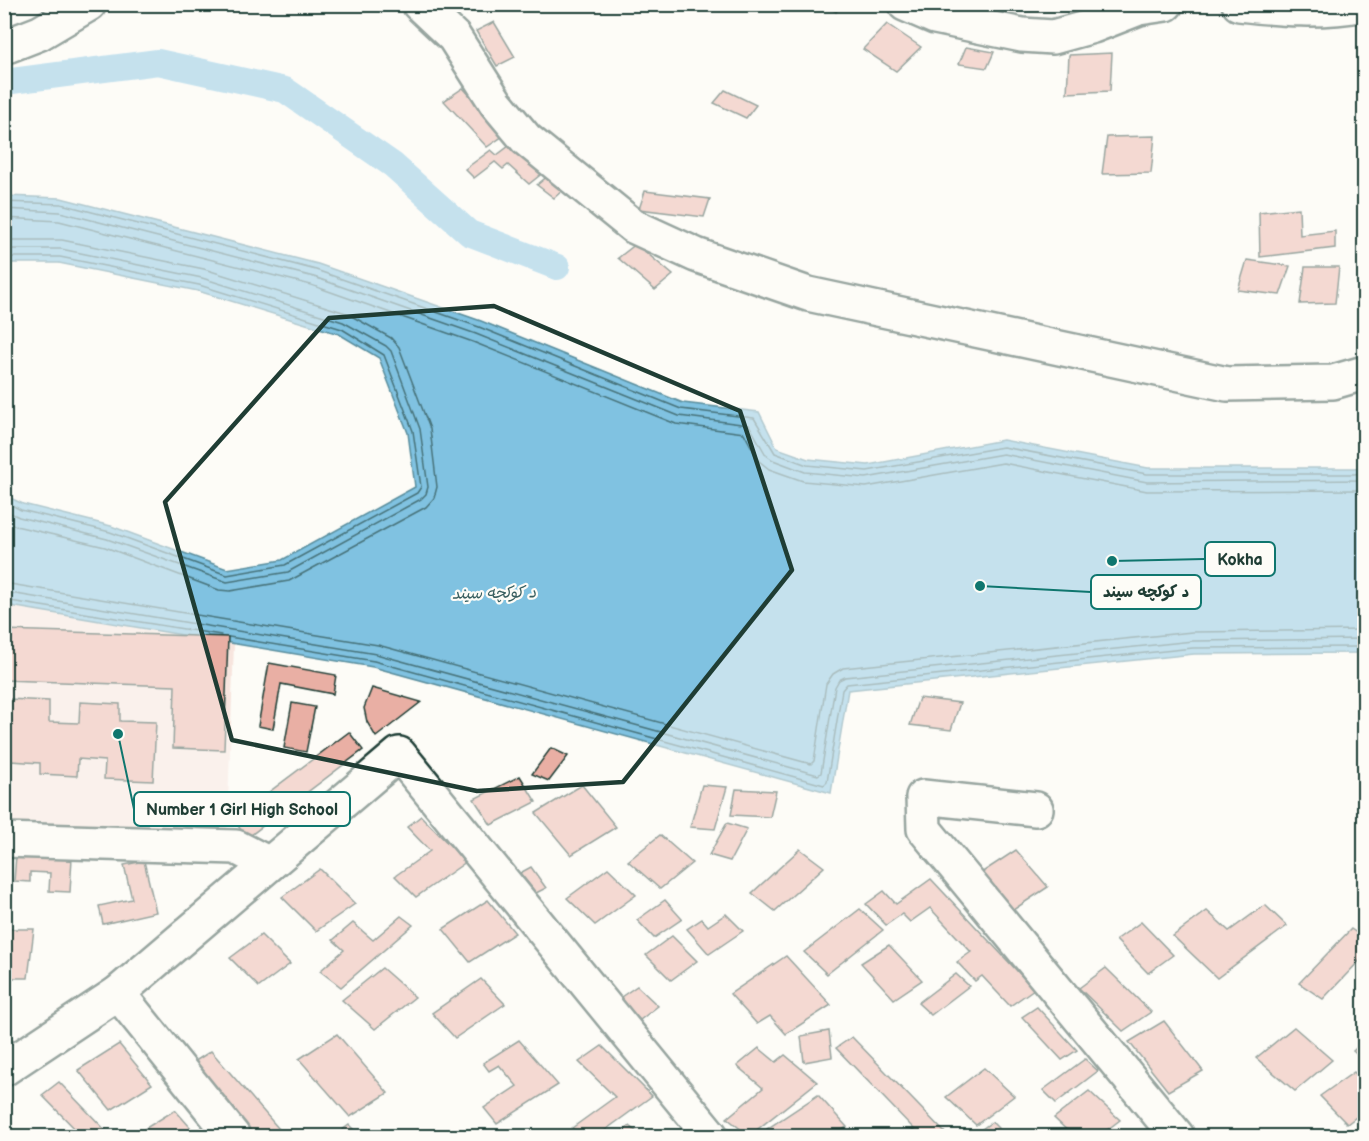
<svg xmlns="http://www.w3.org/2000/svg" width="1369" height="1141" viewBox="0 0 1369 1141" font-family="'Balsamiq Sans','Playpen Sans Arabic',sans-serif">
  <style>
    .built { fill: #f7e5de }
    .water { fill: #80c2e1; stroke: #598d9c; stroke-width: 1.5 }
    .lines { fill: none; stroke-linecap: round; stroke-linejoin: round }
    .shore { stroke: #467279; stroke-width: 1.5 }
    .canal { stroke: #80c2e1; stroke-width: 26 }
    .building { fill: #e9afa4; stroke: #1f3d34; stroke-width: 1.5 }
    .minor-casing { stroke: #1f3d34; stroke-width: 38 }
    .minor { stroke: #fdfcf7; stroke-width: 33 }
    .marked { fill: none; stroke: #1f3d34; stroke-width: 4.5; stroke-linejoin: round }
    .labels { text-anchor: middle; stroke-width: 4.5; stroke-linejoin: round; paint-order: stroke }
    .water-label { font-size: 16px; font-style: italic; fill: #375e5f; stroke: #fdfcf7 }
    .leader { fill: none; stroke: #0f766e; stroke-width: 2 }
    .callout-dot { fill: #0f766e; stroke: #fdfcf7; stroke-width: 2 }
    .callout { fill: #fdfcf7; stroke: #0f766e; stroke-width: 2 }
    .callout-label { font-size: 16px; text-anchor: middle; font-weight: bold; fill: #1f3d34 }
  </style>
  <rect width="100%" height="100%" fill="#fdfcf7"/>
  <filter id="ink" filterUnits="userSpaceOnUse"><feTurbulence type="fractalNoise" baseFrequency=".0167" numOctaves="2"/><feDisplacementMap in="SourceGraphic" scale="12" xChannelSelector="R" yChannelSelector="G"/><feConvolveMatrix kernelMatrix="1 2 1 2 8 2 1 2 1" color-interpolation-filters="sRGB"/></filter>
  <g filter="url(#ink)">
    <path class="built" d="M4 605 234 644 227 832 5 825Z"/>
    <path class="water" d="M5 196 61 198 318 264 481 321 683 403 759 412 777 448 808 459 868 465 1003 440 1148 468H1354L1364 467V653L1194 654 848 690 831 793 373 667 5 605 4 495 23 504 111 526 227 569 282 560 415 487 408 433 379 358 339 334 198 291 59 263H5Z"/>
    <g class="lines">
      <g class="shore">
        <path d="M4 202 61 204 316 270 479 327 681 409 754 418 775 453 807 465 867 471 1003 447 1147 474H1354L1364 473"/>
        <path d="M4 209 60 212 314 277 476 334 679 416 749 425 766 455 773 460 805 472 866 478 1003 454 1147 482 1364 480"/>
        <path d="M4 218 59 221 311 285 473 342 676 424 744 433 759 461 769 469 803 481 866 487 1003 463 1147 491 1364 490"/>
        <path d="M4 240H62L204 269 346 313 391 338 399 347 430 429 437 487 434 498 426 507 289 581 230 591 219 590 105 547 16 526 4 520"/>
        <path d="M4 249H61L202 278 343 322 386 346 391 351 420 429 428 487 426 494 421 499 288 572 227 582 107 539 19 517 4 510"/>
        <path d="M4 257H60L199 285 342 329 384 355 413 431 421 487 417 493 285 565 227 575 110 532 21 510 4 501"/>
        <path d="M4 583 378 645 811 764 814 761 826 684 833 674 843 668 1192 632 1364 630"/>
        <path d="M4 592 376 654 818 775 821 773 835 687 839 680 845 677 1193 641 1364 639"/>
        <path d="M4 600 221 635"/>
        <path d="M229 637 374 661 824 785 827 782 842 690 847 684 1193 648 1364 647"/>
      </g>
      <path class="canal" d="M4 82 158 62 285 90 393 165 469 233 557 267"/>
    </g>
    <g class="building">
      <path d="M824 4H843L836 12Z"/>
      <path d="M494 22 515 57 497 66 476 31Z"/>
      <path d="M887 24 921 47 896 71 863 49Z"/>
      <path d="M966 47 994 52 987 68 959 64Z"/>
      <path d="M1112 53 1110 91 1067 93 1069 55Z"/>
      <path d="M463 88 506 134 487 147 444 101Z"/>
      <path d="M725 90 756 105 746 118 714 103Z"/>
      <path d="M1155 136 1151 173 1102 174 1107 137Z"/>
      <path d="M513 143 544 172 529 184 508 165 503 169 495 162 474 178 465 169 491 150 497 155Z"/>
      <path d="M549 175 565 188 554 198 537 185Z"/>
      <path d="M645 191 710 199 704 217 639 209Z"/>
      <path d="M1299 208 1300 235 1335 231V248L1260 257 1259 212Z"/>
      <path d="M636 244 673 275 655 290 618 258Z"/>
      <path d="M1247 260 1290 266 1280 295 1238 290Z"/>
      <path d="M1305 267H1339L1335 303 1300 304Z"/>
      <path d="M4 630 228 637 224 750 173 748 175 686 4 680Z"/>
      <path d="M269 663 336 675 333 694 281 684 273 729 258 726Z"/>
      <path d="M372 688 421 702 376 737 367 722 364 708Z"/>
      <path d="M919 698 960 703 951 730 910 725Z"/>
      <path d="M7 699 49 701V722L79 723 80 702 120 704V721L156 722 153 781 104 779 105 761 78 759 77 776 40 774V763L11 761 10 771 4 770V719H7Z"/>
      <path d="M292 703 315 707 306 752 284 748Z"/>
      <path d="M349 732 363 750 247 838 233 819Z"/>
      <path d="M551 748 568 756 549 781 532 774Z"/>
      <path d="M520 776 536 802 491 825 474 799Z"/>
      <path d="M582 785 616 827 571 855 536 813Z"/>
      <path d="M702 785 727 787 715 829 690 827Z"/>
      <path d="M736 789 776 791 770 817 731 815Z"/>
      <path d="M421 816 466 862 416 897 395 876 430 851 407 827Z"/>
      <path d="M727 823 747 829 730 861 709 855Z"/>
      <path d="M660 835 692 863 660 889 628 861Z"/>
      <path d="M800 849 824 867 775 911 752 893Z"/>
      <path d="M1016 850 1048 887 1010 912 978 875Z"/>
      <path d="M16 855 72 858 70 892 49 891 50 873 30 872V882L14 881Z"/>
      <path d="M144 861 156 912 103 924 99 906 132 899 124 865Z"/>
      <path d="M531 867 546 888 536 893 520 873Z"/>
      <path d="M608 868 636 895 595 925 567 898Z"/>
      <path d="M320 869 355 904 316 931 282 897Z"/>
      <path d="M931 879 1034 989 1010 1006 982 976 975 981 957 962 971 952 930 908 910 922 902 914 886 925 866 904 884 891 896 904Z"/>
      <path d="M488 900 515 933 470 962 443 929Z"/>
      <path d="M665 900 682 919 654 938 637 920Z"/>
      <path d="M1265 905 1287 926 1217 978 1173 936 1207 911 1229 931Z"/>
      <path d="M860 909 883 930 827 974 804 952Z"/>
      <path d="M726 914 743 931 709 954 687 929 702 919 708 926Z"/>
      <path d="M401 916 413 925 341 987 320 971 344 950 333 940 353 923 373 940Z"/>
      <path d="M1141 922 1173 955 1148 973 1116 940Z"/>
      <path d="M8 929H34L28 978H4Z"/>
      <path d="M1351 929 1364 938V956L1323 999 1299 983Z"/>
      <path d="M261 935 290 964 259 987 230 958Z"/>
      <path d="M672 936 697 961 671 980 646 955Z"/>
      <path d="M889 945 922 980 894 999 861 963Z"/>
      <path d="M786 956 831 1005 786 1034 770 1016 757 1024 730 994Z"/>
      <path d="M382 968 415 997 375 1029 342 1000Z"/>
      <path d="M1106 968 1151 1012 1123 1031 1079 988Z"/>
      <path d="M956 974 969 986 931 1015 918 1003Z"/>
      <path d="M481 979 505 1004 455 1038 432 1013Z"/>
      <path d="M637 986 658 1006 640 1020 618 999Z"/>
      <path d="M1037 1007 1077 1050 1062 1060 1022 1017Z"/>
      <path d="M1164 1021 1203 1071 1168 1091 1129 1042Z"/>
      <path d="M1294 1027 1332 1060 1295 1091 1256 1058Z"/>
      <path d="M829 1031 832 1057 804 1062 801 1036Z"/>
      <path d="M337 1034 388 1093 350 1117 299 1059Z"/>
      <path d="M852 1037 948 1136H903L914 1129 836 1048Z"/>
      <path d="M519 1040 558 1085 497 1124 484 1108 517 1086 499 1065 489 1071 483 1063Z"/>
      <path d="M1364 1041V1061L1353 1051Z"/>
      <path d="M119 1044 152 1084 111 1110 78 1070Z"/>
      <path d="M602 1046 652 1096 597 1136H581L572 1128 615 1097 579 1062Z"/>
      <path d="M759 1048 776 1062 785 1055 817 1082 749 1136 727 1118 763 1088 737 1066Z"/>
      <path d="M211 1051 279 1129 267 1136H252L189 1065Z"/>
      <path d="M1085 1059 1098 1071 1056 1103 1043 1090Z"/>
      <path d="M984 1068 1014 1096 976 1125 946 1097Z"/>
      <path d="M1354 1072 1364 1083V1111L1347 1124 1320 1096Z"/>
      <path d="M59 1082 111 1136H82L42 1095Z"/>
      <path d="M1089 1091 1120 1120 1099 1136H1073L1054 1118Z"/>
      <path d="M818 1095 847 1127 833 1136H773L767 1129Z"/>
      <path d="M175 1110 198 1136H133Z"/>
      <path d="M992 1122 1003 1133 998 1136H972Z"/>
      <path d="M349 1125 360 1136H334Z"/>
      <path d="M629 1126 642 1136H617Z"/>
    </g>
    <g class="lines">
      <g class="minor-casing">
        <g id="minor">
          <path d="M419 4 454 37 496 103 526 139 633 226 696 255 808 294 1227 384 1333 382 1364 373"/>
          <path d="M905 4 935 17 1022 35 1053 37 1093 26 1139 8 1166 4"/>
          <path d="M1239 4C1280 9 1322 12 1364 4"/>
          <path d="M4 47 40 33 89 4"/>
          <path d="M1036 809 923 797 924 829 1177 1136"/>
          <path d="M4 840 236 847 269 864"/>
          <path d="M118 993 233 1136"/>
          <path d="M4 1069 118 993 399 754 711 1136"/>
        </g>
      </g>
      <use href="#minor" class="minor"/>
    </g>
  </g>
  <path d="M0 0H1369V1141H0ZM494 306 740 411 792 570 623 782 477 791 232 740 165 502 329 318Z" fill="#fdfcf7" fill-opacity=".55" fill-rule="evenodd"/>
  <path class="marked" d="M494 306 740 411 792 570 623 782 477 791 232 740 165 502 329 318Z"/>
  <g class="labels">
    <g class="water-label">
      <text transform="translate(494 592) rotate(-1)" y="6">د کوکچه سیند</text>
    </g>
  </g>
  <path class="leader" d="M1112 561L1205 559M980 586L1091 592M118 734L134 809"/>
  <g class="callout-dot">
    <circle cx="1112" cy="561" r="6"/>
    <circle cx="980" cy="586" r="6"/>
    <circle cx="118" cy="734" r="6"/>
  </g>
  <g class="callout">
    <rect x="1205" y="542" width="70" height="34" rx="6"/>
    <rect x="1091" y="575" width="110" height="34" rx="6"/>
    <rect x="134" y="792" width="216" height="34" rx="6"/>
  </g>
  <g class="callout-label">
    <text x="1240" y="565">Kokha</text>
    <text x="1146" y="597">د کوکچه سیند</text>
    <text x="242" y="815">Number 1 Girl High School</text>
  </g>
  <rect width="1369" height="1141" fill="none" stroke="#fdfcf7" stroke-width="24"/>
  <rect x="12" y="12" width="1345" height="1117" fill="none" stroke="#1f3d34" stroke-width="2" filter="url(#ink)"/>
</svg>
